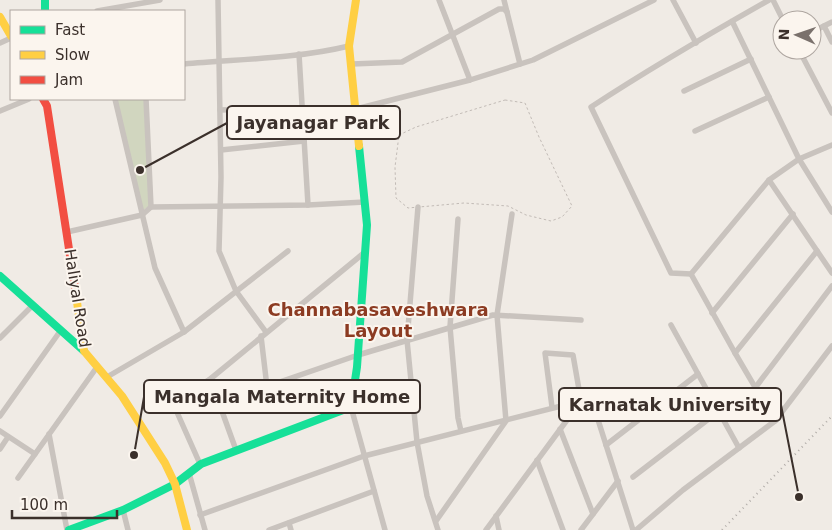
<svg xmlns="http://www.w3.org/2000/svg" width="832" height="530" viewBox="0 0 832 530" font-family="'DejaVu Sans',sans-serif">
  <style>
    .green { fill: #d1d6bf }
    .lines { fill: none; stroke-linecap: round; stroke-linejoin: round }
    .path { stroke: #c2bbb6; stroke-width: 1; stroke-dasharray: 2.5 2.5; stroke-linecap: butt }
    .street { stroke: #c9c3be; stroke-width: 5.5 }
    .fast { stroke: #16e098; stroke-width: 8 }
    .slow { stroke: #ffcf43; stroke-width: 8 }
    .jam { stroke: #f24e42; stroke-width: 8 }
    .rail { stroke: #b1aca8; stroke-width: 2; stroke-dasharray: 1 4; stroke-linecap: butt }
    .labels { text-anchor: middle; stroke-width: 4; stroke-linejoin: round; paint-order: stroke }
    .street-label { font-size: 16px; fill: #3b302b; stroke: #fbf5ee }
    .neighbourhood-label { font-size: 18px; font-weight: bold; fill: #8c3b22; stroke: #fbf5ee }
    .leader { fill: none; stroke: #3b302b; stroke-width: 2 }
    .callout-dot { fill: #3b302b; stroke: #fbf5ee; stroke-width: 2 }
    .callout { fill: #fbf5ee; stroke: #3b302b; stroke-width: 2 }
    .callout-label { font-size: 18px; text-anchor: middle; font-weight: bold; fill: #3b302b }
  </style>
  <rect width="100%" height="100%" fill="#f0ebe5"/>
  <path class="green" d="M117 99H144L149 206 142 211Z"/>
  <g class="lines">
    <path class="path" d="M505 100 525 103 539 137 572 206 562 217 551 221 526 215 508 206 464 203 408 208 396 198 395 167 399 135 416 127Z"/>
    <g class="street">
      <path d="M218 0 221 177 219 251 236 291 266 332"/>
      <path d="M439 0 470 80"/>
      <path d="M504 0 507 12"/>
      <path d="M673 0 696 43"/>
      <path d="M773 0 783 20"/>
      <path d="M97 11 160 0"/>
      <path d="M732 21 799 159 769 180 691 274 671 273 591 107C649 69 709 34 769 0"/>
      <path d="M824 26 832 42"/>
      <path d="M812 32 832 22"/>
      <path d="M0 43 11 38"/>
      <path d="M799 50 832 113"/>
      <path d="M299 54 308 205"/>
      <path d="M184 64C238 59 295 59 349 46"/>
      <path d="M352 64 402 62 499 9H504L507 12 520 64"/>
      <path d="M684 91 751 59"/>
      <path d="M146 99 151 207"/>
      <path d="M356 109 470 80 533 60 654 0"/>
      <path d="M220 110 302 108"/>
      <path d="M0 111 29 99"/>
      <path d="M695 131 769 97"/>
      <path d="M832 145 799 159 832 212"/>
      <path d="M221 150 304 141"/>
      <path d="M769 180 832 273"/>
      <path d="M418 207 407 340 417 442 427 496 438 530"/>
      <path d="M458 219 450 327 458 418 461 431"/>
      <path d="M67 232 142 215 151 207 308 205 365 202"/>
      <path d="M691 274 735 353 775 421"/>
      <path d="M712 313 793 214"/>
      <path d="M671 325 739 448"/>
      <path d="M184 332 288 251"/>
      <path d="M261 336 267 387"/>
      <path d="M0 338 33 305"/>
      <path d="M735 353 817 251"/>
      <path d="M107 377 184 332 155 268 115 99"/>
      <path d="M209 380 219 403 236 450"/>
      <path d="M755 388 832 286"/>
      <path d="M219 403 358 355 493 315 581 320"/>
      <path d="M351 407 385 530"/>
      <path d="M0 416 61 330"/>
      <path d="M560 429 593 514"/>
      <path d="M0 431 35 454"/>
      <path d="M49 434 67 530"/>
      <path d="M606 445 698 374"/>
      <path d="M0 449 8 437"/>
      <path d="M537 460 563 530"/>
      <path d="M200 464 172 401 209 380 365 252"/>
      <path d="M189 473 205 530"/>
      <path d="M633 477 719 411"/>
      <path d="M18 478 97 367"/>
      <path d="M123 510 128 530"/>
      <path d="M200 515 364 456 581 401 593 404 633 530"/>
      <path d="M496 516 499 530"/>
      <path d="M436 521 506 421 497 315 512 214"/>
      <path d="M289 523 291 530"/>
      <path d="M269 530 374 491"/>
      <path d="M486 530 581 401 573 355 545 353 552 407"/>
      <path d="M581 530 618 481"/>
      <path d="M636 530 683 490 775 421 832 346"/>
    </g>
    <g class="fast">
      <path d="M45 0V11"/>
      <path d="M0 276 84 351"/>
      <path d="M69 530 123 510 175 484 201 464 351 407 357 367 367 225 359 146"/>
    </g>
    <g class="slow">
      <path d="M356 0 349 46 359 146"/>
      <path d="M0 17 11 36"/>
      <path d="M75 288 84 351 122 396 165 463 175 484 187 530"/>
    </g>
    <path class="jam" d="M43 99 47 106 75 288"/>
    <path class="rail" d="M722 530 832 416"/>
  </g>
  <g class="labels">
    <g class="street-label">
      <text transform="translate(78 298) rotate(81)" y="6">Haliyal Road</text>
    </g>
    <g class="neighbourhood-label">
      <text x="378" y="316">Channabasaveshwara<tspan x="378" dy="21">Layout</tspan></text>
    </g>
  </g>
  <path class="leader" d="M140 170L227 123M134 455L144 397M799 497L781 405"/>
  <g class="callout-dot">
    <circle cx="140" cy="170" r="5"/>
    <circle cx="134" cy="455" r="5"/>
    <circle cx="799" cy="497" r="5"/>
  </g>
  <g class="callout">
    <rect x="227" y="106" width="173" height="33" rx="5"/>
    <rect x="144" y="380" width="276" height="33" rx="5"/>
    <rect x="559" y="388" width="222" height="33" rx="5"/>
  </g>
  <g class="callout-label">
    <text x="313" y="129">Jayanagar Park</text>
    <text x="282" y="403">Mangala Maternity Home</text>
    <text x="670" y="411">Karnatak University</text>
  </g>
  <rect x="10" y="10" width="175" height="90" fill="#fbf5ee" stroke="#aea6a0"/>
  <rect x="20" y="26" width="25" height="8" fill="#16e098" stroke="#aea6a0"/>
  <text x="55" y="35" font-size="15" fill="#3b302b">Fast</text>
  <rect x="20" y="51" width="25" height="8" fill="#ffcf43" stroke="#aea6a0"/>
  <text x="55" y="60" font-size="15" fill="#3b302b">Slow</text>
  <rect x="20" y="76" width="25" height="8" fill="#f24e42" stroke="#aea6a0"/>
  <text x="55" y="85" font-size="15" fill="#3b302b">Jam</text>
  <g transform="translate(797 35) rotate(272)"><circle r="24" fill="#fbf5ee" stroke="#aea6a0"/>
  <path d="M0-4L9 19L0 12L-9 19Z" fill="#7a716c"/>
  <text y="-8" font-size="14" font-weight="bold" text-anchor="middle" fill="#3b302b">N</text>
  </g>
  <path d="M12 510v8h105v-8" fill="none" stroke="#3b302b" stroke-width="2.5"/>
  <text x="20" y="510" font-size="15" fill="#3b302b" stroke="#fbf5ee" stroke-width="4" paint-order="stroke">100 m</text>
</svg>
